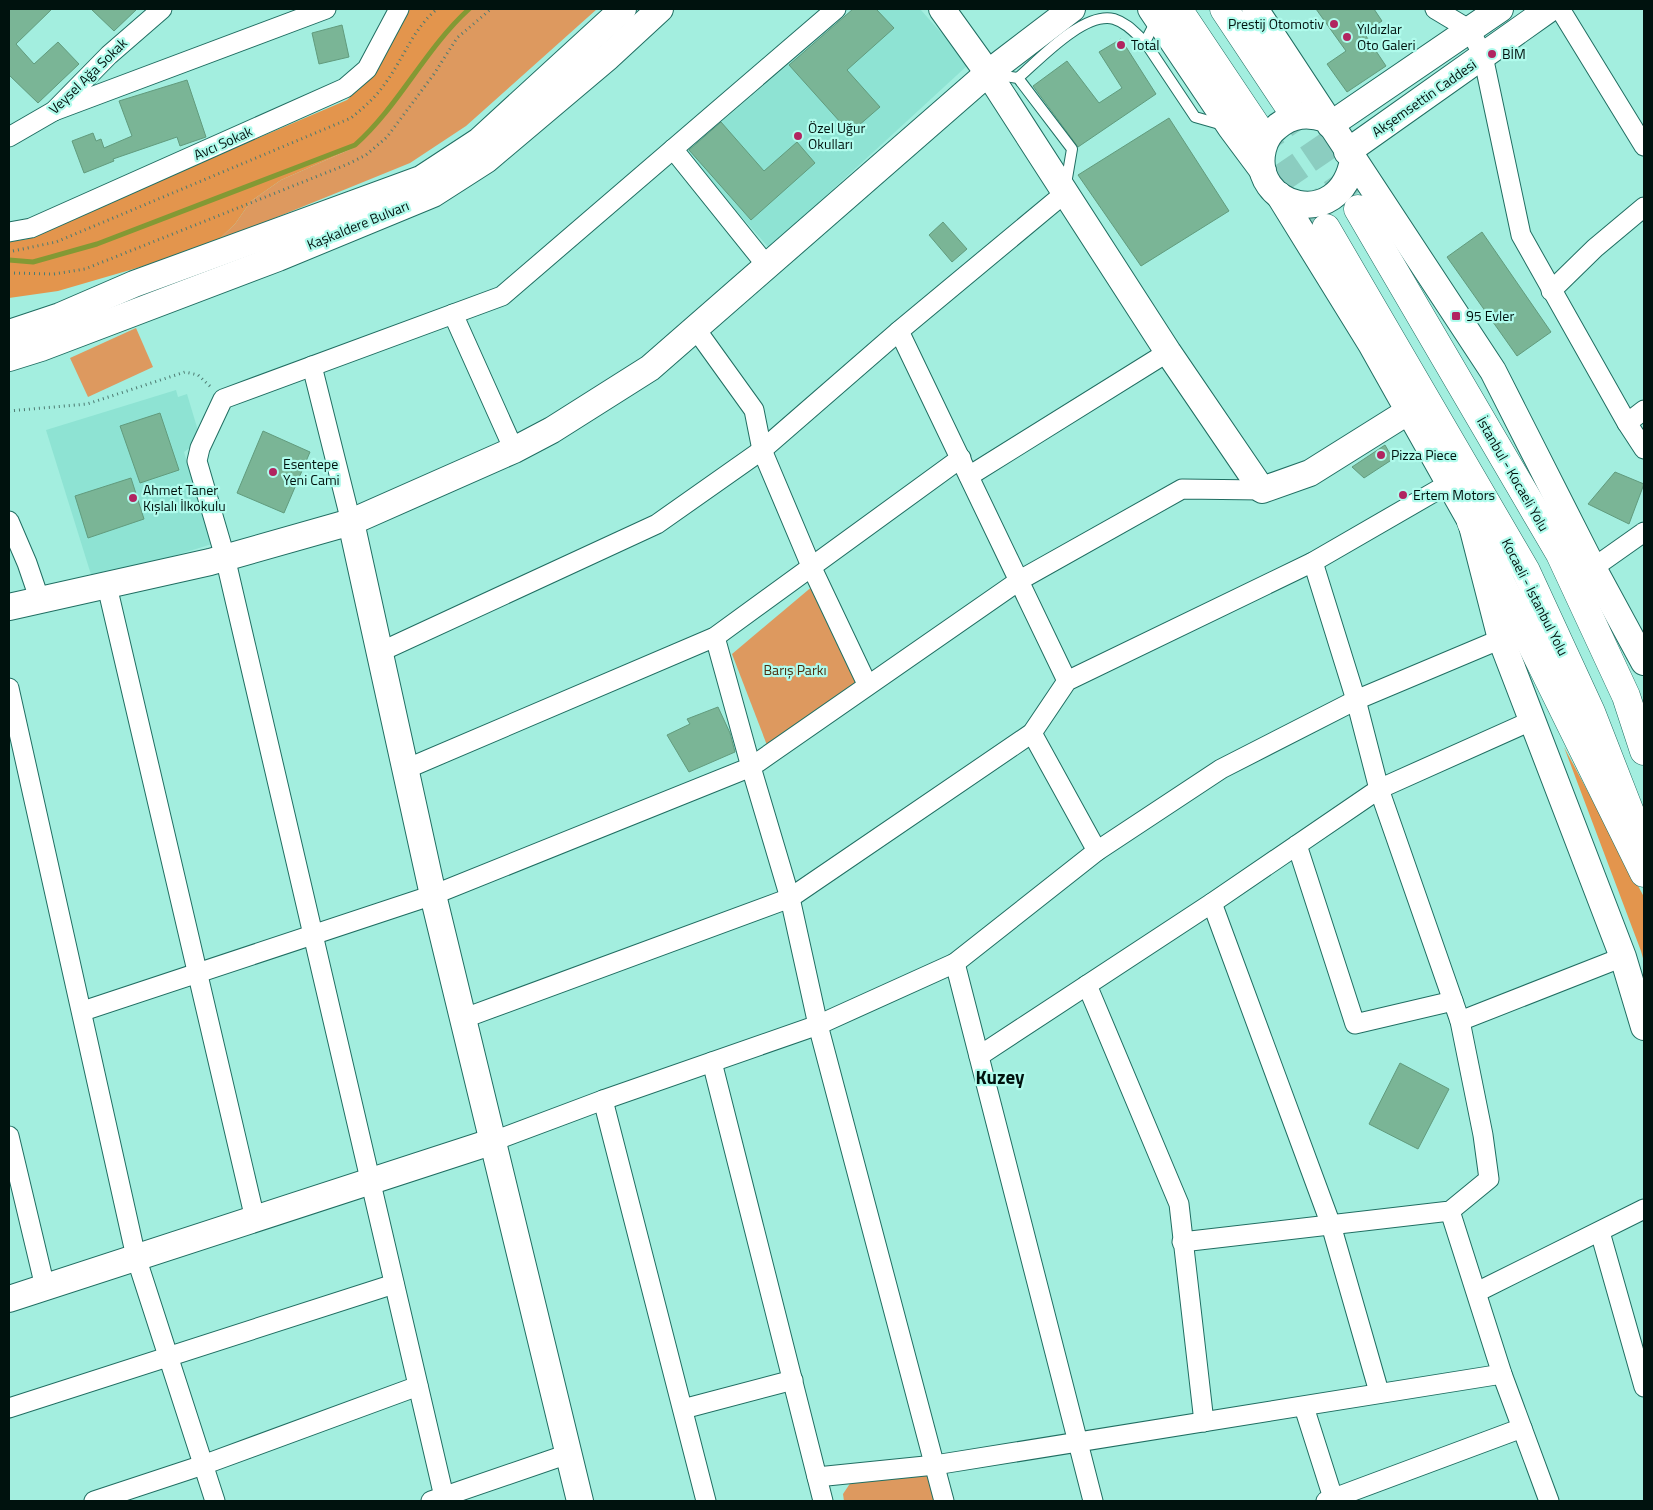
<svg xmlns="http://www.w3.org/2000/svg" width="1653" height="1510" viewBox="0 0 1653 1510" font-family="'Titillium Web',sans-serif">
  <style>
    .built { fill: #8ee3d3 }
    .green { fill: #dd995f }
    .forest { fill: #e3954d }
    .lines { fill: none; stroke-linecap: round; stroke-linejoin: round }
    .stream { stroke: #839934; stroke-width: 5 }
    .building { fill: #7ab596; stroke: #619b7d }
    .highway-tunnel { stroke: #8bcdc0; stroke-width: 28; stroke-dasharray: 28 14; stroke-linecap: butt }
    .lane-casing { stroke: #206e62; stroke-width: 12 }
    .street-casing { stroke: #206e62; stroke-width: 21 }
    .secondary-casing { stroke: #206e62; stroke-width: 28 }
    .highway-casing { stroke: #206e62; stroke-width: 29 }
    .path { stroke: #4d7a71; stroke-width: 3; stroke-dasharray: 1 4; stroke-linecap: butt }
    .lane { stroke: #fff; stroke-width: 10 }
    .street { stroke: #fff; stroke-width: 19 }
    .secondary { stroke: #fff; stroke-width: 26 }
    .highway { stroke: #fff; stroke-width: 28 }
    .poi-dot { fill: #b12560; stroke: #b0fbec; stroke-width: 2 }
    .labels { text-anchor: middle; stroke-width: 4.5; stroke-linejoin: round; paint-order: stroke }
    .poi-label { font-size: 14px; fill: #00120e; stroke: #b0fbec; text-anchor: start }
    .street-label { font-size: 14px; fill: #00120e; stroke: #b0fbec }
    .park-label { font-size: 14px; fill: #4c2d0e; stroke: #b0fbec }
    .district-label { font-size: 19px; font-weight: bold; fill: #00120e; stroke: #b0fbec }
  </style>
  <rect width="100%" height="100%" fill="#a3eedf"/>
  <g class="built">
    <path d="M853 9H920L969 64 769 248 685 153Z"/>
    <path d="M176 390 178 397 187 394 199 434 194 445 184 452 212 544 93 581 46 430Z"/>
  </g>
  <g class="green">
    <path d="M469 9H597L466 126 410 163 216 242 235 224 251 201 281 180 351 149 372 130 440 39Z"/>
    <path d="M136 328 153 367 88 397 70 358Z"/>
    <path d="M814 585 861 688 770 753 732 654Z"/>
    <path d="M929 1471 936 1501H844L843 1494 851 1482Z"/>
  </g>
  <g class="forest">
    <path d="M404 9H469L440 39 372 130 351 149 281 180 251 201 235 224 216 242 178 256 58 291 9 298V242L28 239 89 210 347 100 370 78Z"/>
    <path d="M1564 747 1644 897V962L1641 951Z"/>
  </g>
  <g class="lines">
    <path class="stream" d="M9 260 33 262 97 244 355 145C399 106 425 49 469 9"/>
  </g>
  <g class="building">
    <path d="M9 9H52L16 44 34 64 58 42 79 64 38 103 9 75Z"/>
    <path d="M91 9H137L114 31Z"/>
    <path d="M853 9H876L894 28 847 70 880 107 850 133 789 65Z"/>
    <path d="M1316 9H1374L1382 21 1364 33 1386 66 1347 92 1327 64 1346 51Z"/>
    <path d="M342 25 349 57 319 64 312 33Z"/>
    <path d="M1121 39 1156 94 1078 147 1033 86 1067 61 1099 103 1122 88 1099 52Z"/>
    <path d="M187 80 206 137 180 146 177 137 113 159 114 161 84 173 72 141 93 133 96 141 101 139 104 148 132 136 119 101Z"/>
    <path d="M1169 118 1229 211 1141 266 1078 175Z"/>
    <path d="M721 122 764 171 797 142 815 163 751 220 689 150Z"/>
    <path d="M943 222 967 249 952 262 929 235Z"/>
    <path d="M1482 232 1551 332 1517 356 1447 257Z"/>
    <path d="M160 413 179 470 140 483 120 426Z"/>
    <path d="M263 431 310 452 284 513 237 493Z"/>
    <path d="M1385 445 1393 459 1364 478 1352 467Z"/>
    <path d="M1615 472 1644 484 1629 524 1588 504Z"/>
    <path d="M131 478 144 519 88 538 75 496Z"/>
    <path d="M718 707 730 733 735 752 689 772 667 735 690 724 687 719Z"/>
    <path d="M1400 1063 1449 1089 1418 1149 1369 1124Z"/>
  </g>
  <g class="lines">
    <g class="highway-tunnel">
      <path d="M1288 105 1355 203"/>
      <path d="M1257 127 1321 220"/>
    </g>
    <g class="lane-casing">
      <g id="lane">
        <path d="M1156 21 1145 42 1195 117 1223 125"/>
        <path d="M992 74 1018 78 1072 149 1066 184"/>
        <path d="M1018 78C1039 60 1084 11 1114 19 1127 23 1135 33 1145 42"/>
      </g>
    </g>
    <g class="street-casing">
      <g id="street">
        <path d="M1435 9 1470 30 1483 56 1521 235 1627 423 1644 449"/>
        <path d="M1560 9 1644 146"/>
        <path d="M54 111 326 9"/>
        <path d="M9 137 54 111 109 55 162 9"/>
        <path d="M673 149 767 266"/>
        <path d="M9 232 31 228 345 88 367 69 399 9"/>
        <path d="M1551 291 1595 248 1644 207"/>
        <path d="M453 314 514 450"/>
        <path d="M695 328 754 410 762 450 811 566 867 684"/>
        <path d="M899 331 1067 681"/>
        <path d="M312 366 351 522"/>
        <path d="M1627 423 1644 410"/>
        <path d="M969 476 1168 352"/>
        <path d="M9 521 27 563 39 598"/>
        <path d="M1593 568 1644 532"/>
        <path d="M107 586 255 1219"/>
        <path d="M715 637 751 767 790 898 818 1025 944 1501"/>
        <path d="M380 652 657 524 762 450 899 331 1065 193"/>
        <path d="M9 688 136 1257 215 1501"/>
        <path d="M1032 733 1097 851"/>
        <path d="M406 769 715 637 961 458"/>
        <path d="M1297 845 1355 1024 1453 1001"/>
        <path d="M1212 903 1331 1225 1379 1392"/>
        <path d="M955 963 1093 1501"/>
        <path d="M1087 985 1179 1204 1204 1422"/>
        <path d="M83 1011 433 895 751 767 1020 580 1182 489 1262 490"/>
        <path d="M462 1019 790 898 1032 733 1067 681 1313 562 1448 484"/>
        <path d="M1460 1021 1623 957"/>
        <path d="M979 1056 1212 903 1379 789 1533 720"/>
        <path d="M712 1062 823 1501"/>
        <path d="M603 1100 706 1501"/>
        <path d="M9 1136 45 1287"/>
        <path d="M491 1142 603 1100 818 1025 955 963 1097 851 1221 769 1356 700 1501 639"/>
        <path d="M1450 1211 1502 1374 1549 1501"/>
        <path d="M1600 1232 1644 1387"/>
        <path d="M1182 1242 1450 1211 1489 1179 1483 1135 1460 1021 1379 789 1356 700 1313 562"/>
        <path d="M1477 1292 1644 1209"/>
        <path d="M1304 1407 1334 1501"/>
        <path d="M9 1408 394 1284"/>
        <path d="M683 1409 793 1380"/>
        <path d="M817 1477 935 1465 1502 1374"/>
        <path d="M94 1501 203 1465 418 1386"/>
        <path d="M431 1501 568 1454"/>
        <path d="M445 1501 225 557 197 461 200 448 223 399 502 296 836 9"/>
        <path d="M1326 1501 1522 1428"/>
      </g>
    </g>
    <g class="secondary-casing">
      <g id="secondary">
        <path d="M942 9 988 73 1072 9"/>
        <path d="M1151 9 1231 128 1263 171"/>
        <path d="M1255 9 1493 371 1593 568 1644 662"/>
        <path d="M1326 119C1308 113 1292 114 1277 127 1270 132 1265 141 1263 149 1249 207 1340 233 1353 160"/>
        <path d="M1330 125 1500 9"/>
        <path d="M1347 152 1549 9"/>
        <path d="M1279 195 1371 344 1471 522 1501 639 1623 957 1644 1027"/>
        <path d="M9 333 60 316 134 284 421 179 479 141 623 9"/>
        <path d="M9 358 41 348 278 258 433 194 486 160 608 57 660 9"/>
        <path d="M351 522 433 895 580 1501"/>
        <path d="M9 607 210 562 351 522 514 450 552 430 650 368 988 73 1168 352 1262 490 1310 473 1409 411"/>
        <path d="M9 1299 491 1142"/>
      </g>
    </g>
    <g class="highway-casing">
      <g id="highway">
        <path d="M1178 9 1257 127"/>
        <path d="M1224 9 1288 105"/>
        <path d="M1358 209 1560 554 1626 696 1644 751"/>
        <path d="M1326 228 1526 571 1591 712 1644 848"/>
        <path d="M1471 522 1644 873"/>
      </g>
    </g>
    <g class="path">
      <path d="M13 251 56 242 351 118C363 108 375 98 384 85 403 60 412 30 437 9"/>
      <path d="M9 273 54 274 85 269 348 164 366 155 387 137 434 74 457 38 491 9"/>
      <path d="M9 411 87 404 185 372 198 375 212 388"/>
    </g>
    <use href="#lane" class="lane"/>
    <use href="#street" class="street"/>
    <use href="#secondary" class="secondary"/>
    <use href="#highway" class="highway"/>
  </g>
  <g class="poi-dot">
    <circle cx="1334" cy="24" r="5"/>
    <circle cx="1347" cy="37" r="5"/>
    <circle cx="1121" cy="45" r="5"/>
    <circle cx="1492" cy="54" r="5"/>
    <circle cx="798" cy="136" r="5"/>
    <rect x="1451" y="311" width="10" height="10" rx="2.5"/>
    <circle cx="1381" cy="455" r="5"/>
    <circle cx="273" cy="472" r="5"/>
    <circle cx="1403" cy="495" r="5"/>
    <circle cx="133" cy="498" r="5"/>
  </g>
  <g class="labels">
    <g class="poi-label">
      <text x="1324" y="29" text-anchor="end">Prestij Otomotiv</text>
      <text x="1357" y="34">Yıldızlar<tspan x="1357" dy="16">Oto Galeri</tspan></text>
      <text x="1131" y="50">Total</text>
      <text x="1502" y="59">BİM</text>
      <text x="808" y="133">Özel Uğur<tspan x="808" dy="16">Okulları</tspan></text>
      <text x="1466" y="321">95 Evler</text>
      <text x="1391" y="460">Pizza Piece</text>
      <text x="283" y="469">Esentepe<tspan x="283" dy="16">Yeni Cami</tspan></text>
      <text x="143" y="495">Ahmet Taner<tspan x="143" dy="16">Kışlalı İlkokulu</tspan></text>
      <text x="1413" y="500">Ertem Motors</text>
    </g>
    <g class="street-label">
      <text transform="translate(88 76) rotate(-44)" y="5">Veysel Ağa Sokak</text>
      <text transform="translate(1424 98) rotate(-35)" y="5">Akşemsettin Caddesi</text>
      <text transform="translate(223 143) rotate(-24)" y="5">Avcı Sokak</text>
      <text transform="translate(358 225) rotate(-22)" y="5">Kaşkaldere Bulvarı</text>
      <text transform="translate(1513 474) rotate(60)" y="5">İstanbul - Kocaeli Yolu</text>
      <text transform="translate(1535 597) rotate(63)" y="5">Kocaeli - İstanbul Yolu</text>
    </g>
    <g class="park-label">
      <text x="795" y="675">Barış Parkı</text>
    </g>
    <g class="district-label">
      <text x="1000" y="1084">Kuzey</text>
    </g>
  </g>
  <rect width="1653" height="1510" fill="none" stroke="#00120e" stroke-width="20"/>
</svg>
